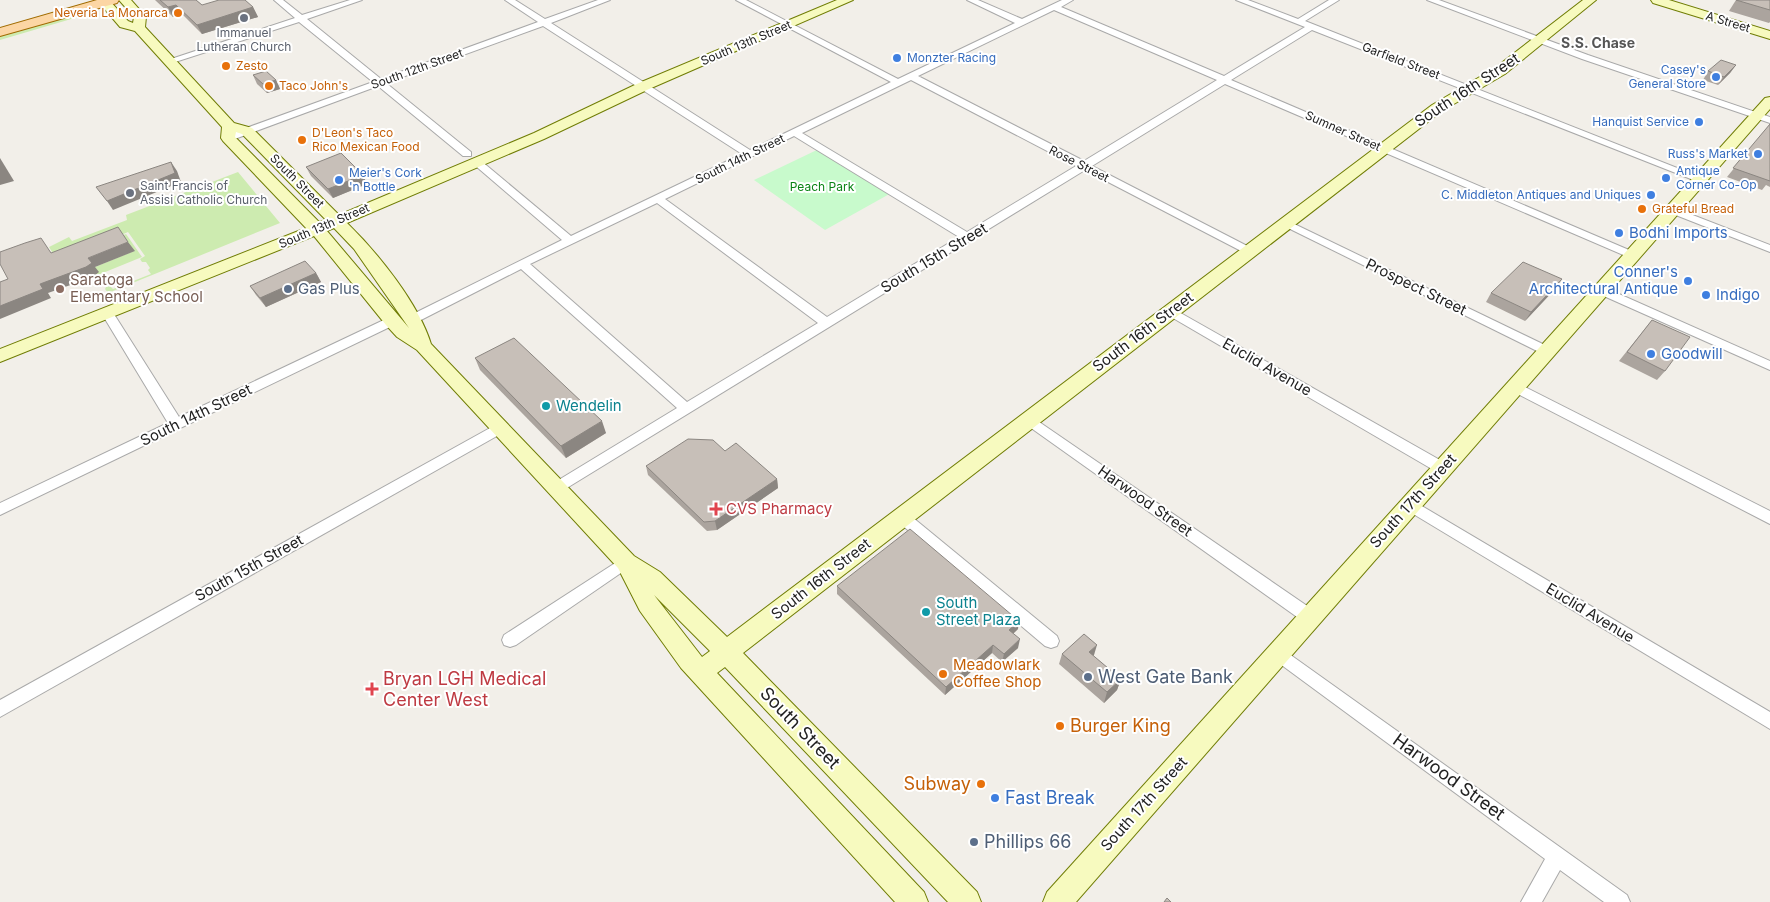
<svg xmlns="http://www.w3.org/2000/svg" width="1770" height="902" viewBox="0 0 1770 902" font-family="Inter,sans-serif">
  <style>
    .grass { fill: #cdebb0 }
    .park { fill: #c8facc }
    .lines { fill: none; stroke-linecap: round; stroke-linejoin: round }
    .minor-casing { stroke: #a9a9a9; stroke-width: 2 }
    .secondary-casing { stroke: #707d05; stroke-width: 2 }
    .primary-casing { stroke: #a06b00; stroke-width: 2 }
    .minor { fill: #fff; fill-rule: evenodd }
    .secondary { fill: #f7fabf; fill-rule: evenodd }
    .primary { fill: #fcd6a4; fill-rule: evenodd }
    .wall { fill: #aba49e }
    .shaded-wall { fill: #8b8681 }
    .building { fill: #c7bfb8; stroke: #8b8681 }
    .food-dot { fill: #e8710a; stroke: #fff; stroke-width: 2 }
    .worship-dot { fill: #6b7280; stroke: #fff; stroke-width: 2 }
    .shop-dot { fill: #3f7fe0; stroke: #fff; stroke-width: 2 }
    .education-dot { fill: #8d6e63; stroke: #fff; stroke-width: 2 }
    .service-dot { fill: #5c6f8a; stroke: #fff; stroke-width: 2 }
    .culture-dot { fill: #0f9aa8; stroke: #fff; stroke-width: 2 }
    .health-dot { fill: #e0444e; stroke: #fff; stroke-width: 2 }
    .labels { text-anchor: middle; stroke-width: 4; stroke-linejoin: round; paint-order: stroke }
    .far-food-label { font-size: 12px; fill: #c56008; stroke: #fff; text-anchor: start }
    .far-street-label { font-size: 12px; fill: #222; stroke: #fff }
    .far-worship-label { font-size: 12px; fill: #5b616d; stroke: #fff }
    .far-shop-label { font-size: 12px; fill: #366cbe; stroke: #fff; text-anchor: end }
    .far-park-label { font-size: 12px; fill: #0c8416; stroke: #fff }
    .far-neighbourhood-label { font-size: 14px; font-weight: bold; fill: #555; stroke: #fff }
    .street-label { font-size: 15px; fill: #222; stroke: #fff }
    .shop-label { font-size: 15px; fill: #366cbe; stroke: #fff; text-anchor: start }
    .education-label { font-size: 15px; fill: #785e54; stroke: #fff; text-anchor: start }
    .service-label { font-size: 15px; fill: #4e5e75; stroke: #fff; text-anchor: start }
    .culture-label { font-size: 15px; fill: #0d838f; stroke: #fff; text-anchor: start }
    .health-label { font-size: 15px; fill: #be3a42; stroke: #fff; text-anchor: start }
    .food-label { font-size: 15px; fill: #c56008; stroke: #fff; text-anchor: start }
    .near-service-label { font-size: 18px; fill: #4e5e75; stroke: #fff; text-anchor: start }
    .near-health-label { font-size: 18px; fill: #be3a42; stroke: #fff; text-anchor: start }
    .near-food-label { font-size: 18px; fill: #c56008; stroke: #fff; text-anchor: start }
    .near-street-label { font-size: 18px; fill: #222; stroke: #fff }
    .near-shop-label { font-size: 18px; fill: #366cbe; stroke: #fff; text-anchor: start }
  </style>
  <rect width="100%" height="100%" fill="#f2efe9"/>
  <g class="grass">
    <path d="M76 14 78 17 0 40V36Z"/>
    <path d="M238 172 280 223 108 293 105 289 106 287 110 286 113 289 151 274 148 270 150 268 146 262H142L140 259 145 256 128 232 59 263 49 247 69 237 72 241 127 220 126 215Z"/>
    <path d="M126 234 142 257 93 277 95 267 134 251 117 238Z"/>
  </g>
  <path class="park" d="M821 148 893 192 825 230 754 180Z"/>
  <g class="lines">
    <g class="minor-casing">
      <g id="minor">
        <path d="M274 0H283L302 15 350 0H362L307 19 381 79 538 22 505 0H515L545 19 598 0H610L551 23 750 150 891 82 736 0H746L898 79 1015 23 967 0H978L1022 19 1062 0H1073L1061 7 1224 76 1305 27 1236 0H1248L1298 19 1329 0H1339L1305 21 1705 179 1704 181H1696L1312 30 1231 80 1636 253V257H1628L1225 84 1092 166 1253 249V253H1245L1085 170 557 494 552 492 550 488 552 484 677 408 521 269 417 322H409L407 319 409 316 562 240 471 162 476 159 480 160 571 236 742 154 543 26 386 83 471 152V156H463L378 86 232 140H224V136L373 82 299 22 172 63 165 61 295 18ZM1054 10 1217 80 1084 161 918 76ZM911 80 1076 166 967 232 802 133ZM794 136 959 237 827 317 665 199ZM657 203 818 323 687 402 530 264Z"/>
        <path d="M1427 0H1439L1588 55 1770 117V123L1582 59Z"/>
        <path d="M1672 207 1770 245V252L1668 212V208Z"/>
        <path d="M1286 220 1551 348 1553 351 1551 354H1543L1282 225V221Z"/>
        <path d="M1601 286 1770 361V370L1597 293 1595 290Z"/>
        <path d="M1170 307 1447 464 1449 468 1447 472H1437L1166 314 1164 311 1166 308Z"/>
        <path d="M108 310 112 311 179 417 388 318H396L398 321 396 324 0 515V503L168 423 102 314Z"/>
        <path d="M1515 382 1770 511V524L1510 390 1509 387 1510 384Z"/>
        <path d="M1029 415 1316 612 1318 617 1316 622 1310 624 1304 622 1024 423 1022 420Z"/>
        <path d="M499 423 506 428 504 432 0 717V700Z"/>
        <path d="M1410 499 1770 712V729L1405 509 1403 505 1405 501Z"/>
        <path d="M901 510 906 512 1057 636 1059 641 1057 646 1051 648 1045 646 896 520 894 516 896 512Z"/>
        <path d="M626 556 631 558 634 562 631 566 516 645 510 647 504 645 502 640 504 635Z"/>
        <path d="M1278 646 1627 895 1630 902H1604L1560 870 1542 902H1521L1545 859 1272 658 1270 653 1272 648Z"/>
      </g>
    </g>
    <g class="secondary-casing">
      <g id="secondary">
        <path d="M97 0H109L128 21 133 23 134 17 119 0H131L146 17 145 27 234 123 252 128 339 215 534 133 639 83 837 0H853L649 89 544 139 347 223C377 252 419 304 431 344L634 556 660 572 727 637 1432 105 1495 68 1583 0H1596L1505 74 1442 111 743 653 977 892 981 902H948L725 667 717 673 924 892 928 902H895L681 668 640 611 618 568 417 350 397 337 386 325 314 236 0 362V349L306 228 223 141 221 138 222 127 135 31 120 27ZM236 132 242 134 326 220 319 222 235 137ZM334 228 354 249 409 328 327 231ZM654 595 710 651 702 657Z"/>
        <path d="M1651 0H1669L1770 31V39L1653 3Z"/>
        <path d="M1770 97V109L1076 902H1043L1047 892 1765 98Z"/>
      </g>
    </g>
    <g class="primary-casing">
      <path id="primary" d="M97 0H119L117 3 0 36V28Z"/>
    </g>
    <use href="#minor" class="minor"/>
    <use href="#secondary" class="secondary"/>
    <use href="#primary" class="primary"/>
  </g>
  <g class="wall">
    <path d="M155 0H196L202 5 253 7 258 17 202 34 182 14 173 17Z"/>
    <path d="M1736 0H1770V22L1769 23 1729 11Z"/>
    <path d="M1736 65 1730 73 1718 85 1703 80 1708 71Z"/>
    <path d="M253 75 276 80 280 89 267 93 257 84Z"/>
    <path d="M1770 124V187L1766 185 1762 190 1727 177Z"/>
    <path d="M306 167 367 184 333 198 311 176Z"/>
    <path d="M316 273 321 282 266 307 256 295 250 286Z"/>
    <path d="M1555 289 1525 321 1486 302 1491 293Z"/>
    <path d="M1652 320 1665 371 1657 380 1619 361Z"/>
    <path d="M475 358 606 433 566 458 480 370Z"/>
    <path d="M725 451 777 479 778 488 717 530 707 531 648 475 646 466Z"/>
    <path d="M837 586 1018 629 1013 634 1018 648 1002 662 992 653 945 695 837 594Z"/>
    <path d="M1062 654 1094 655 1093 656 1121 679 1117 690 1104 703 1059 664Z"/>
  </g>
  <g class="shaded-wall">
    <path d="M176 5 182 14 173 17 168 7Z"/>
    <path d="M253 7 258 17 202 34 197 25Z"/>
    <path d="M1736 65 1730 73 1718 85 1724 77Z"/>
    <path d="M276 80 280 89 267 93 263 84Z"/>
    <path d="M0 158 14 181 0 185Z"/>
    <path d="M171 162 177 171 181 182 113 210 107 201Z"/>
    <path d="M363 175 367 184 333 198 328 189Z"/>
    <path d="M128 242 135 251 95 267 99 272 93 277 48 293 51 298 0 319V306L88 258Z"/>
    <path d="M316 273 321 282 266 307 260 298Z"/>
    <path d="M1562 279 1555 289 1525 321 1531 312Z"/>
    <path d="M602 421 606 433 566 458 561 446Z"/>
    <path d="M777 479 778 488 717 530 715 521Z"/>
    <path d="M1019 621 1018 629 1007 639 1009 630Z"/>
    <path d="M1020 639 1018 648 1002 662 1004 654Z"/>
    <path d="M993 645 992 653 945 695 946 687Z"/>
    <path d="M1097 645 1094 655 1086 663 1089 652Z"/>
    <path d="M1121 679 1117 690 1104 703 1107 692Z"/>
  </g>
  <g class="building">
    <path d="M160 0H196L202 5 219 0H245L253 7 197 25 176 5 168 7Z"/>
    <path d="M1736 0H1770V10Z"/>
    <path d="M1721 60 1736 65 1724 77 1708 71Z"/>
    <path d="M266 71 276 80 263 84 253 75Z"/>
    <path d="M1770 124V181L1733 168Z"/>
    <path d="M341 153 363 175 328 189 306 167Z"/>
    <path d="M171 162 175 173 107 201 96 187Z"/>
    <path d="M118 227 128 242 88 258 92 263 86 267 40 284 43 289 0 306V282L8 279 0 264V252L25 243 41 238 51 253Z"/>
    <path d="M305 261 316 273 260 298 250 286Z"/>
    <path d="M1523 262 1562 279 1531 312 1491 293Z"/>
    <path d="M1652 320 1690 337 1665 371 1627 352Z"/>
    <path d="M514 338 602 421 561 446 475 358Z"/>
    <path d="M688 439 713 440 725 451 736 443 777 479 715 521 704 522 646 466Z"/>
    <path d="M910 529 1019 621 1009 630 1020 639 1004 654 993 645 946 687 837 586Z"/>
    <path d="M1084 634 1097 645 1089 652 1121 679 1107 692 1062 654Z"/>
    <path d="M1167 898 1171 902H1164Z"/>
  </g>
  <g class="food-dot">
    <circle cx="178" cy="13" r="5"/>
    <circle cx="226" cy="66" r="5"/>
    <circle cx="269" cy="86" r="5"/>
    <circle cx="302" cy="140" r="5"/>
    <circle cx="1642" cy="209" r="5"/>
    <circle cx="943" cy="674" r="5"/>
    <circle cx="1060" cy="726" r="5"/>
    <circle cx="981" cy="784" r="5"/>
  </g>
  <g class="worship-dot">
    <circle cx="244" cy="18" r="5"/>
    <circle cx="130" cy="193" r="5"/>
  </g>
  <g class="shop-dot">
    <circle cx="897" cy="58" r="5"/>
    <circle cx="1716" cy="77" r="5"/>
    <circle cx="1699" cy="122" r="5"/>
    <circle cx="1758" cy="154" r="5"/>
    <circle cx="1666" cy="178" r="5"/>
    <circle cx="339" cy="180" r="5"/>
    <circle cx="1651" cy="195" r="5"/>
    <circle cx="1619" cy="233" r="5"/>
    <circle cx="1688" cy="281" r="5"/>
    <circle cx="1706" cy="295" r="5"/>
    <circle cx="1651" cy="354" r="5"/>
    <circle cx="995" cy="798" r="5"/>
  </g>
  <circle class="education-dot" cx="60" cy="289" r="5"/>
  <g class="service-dot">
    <circle cx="288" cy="289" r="5"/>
    <circle cx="1088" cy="677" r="5"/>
    <circle cx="974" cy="842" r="5"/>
  </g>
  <g class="culture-dot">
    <circle cx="546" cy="406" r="5"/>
    <circle cx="926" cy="612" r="5"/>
  </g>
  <g class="health-dot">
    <path d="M713.5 501.5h5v5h5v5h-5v5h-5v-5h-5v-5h5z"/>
    <path d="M369.5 681.5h5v5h5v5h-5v5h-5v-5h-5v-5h5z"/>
  </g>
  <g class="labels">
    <g class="far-food-label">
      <text x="168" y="17" text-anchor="end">Neveria La Monarca</text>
      <text x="236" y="70">Zesto</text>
      <text x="279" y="90">Taco John's</text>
      <text x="312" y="137">D'Leon's Taco<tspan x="312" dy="14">Rico Mexican Food</tspan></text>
      <text x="1652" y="213">Grateful Bread</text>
    </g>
    <g class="far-street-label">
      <text transform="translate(1728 22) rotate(17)" y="4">A Street</text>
      <text transform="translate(746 43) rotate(-23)" y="4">South 13th Street</text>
      <text transform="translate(1401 61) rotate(21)" y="4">Garfield Street</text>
      <text transform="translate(417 69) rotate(-20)" y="4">South 12th Street</text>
      <text transform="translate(1343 131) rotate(24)" y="4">Sumner Street</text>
      <text transform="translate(740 159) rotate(-26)" y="4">South 14th Street</text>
      <text transform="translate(1079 164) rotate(27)" y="4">Rose Street</text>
      <text transform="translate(297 181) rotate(45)" y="4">South Street</text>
      <text transform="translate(324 226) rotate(-23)" y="4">South 13th Street</text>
    </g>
    <g class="far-worship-label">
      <text x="244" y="37">Immanuel<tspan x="244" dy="14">Lutheran Church</tspan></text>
      <text x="140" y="190" text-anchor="start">Saint Francis of<tspan x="140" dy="14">Assisi Catholic Church</tspan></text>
    </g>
    <g class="far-shop-label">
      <text x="907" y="62" text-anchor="start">Monzter Racing</text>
      <text x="1706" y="74">Casey's<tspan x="1706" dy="14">General Store</tspan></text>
      <text x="1689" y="126">Hanquist Service</text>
      <text x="1748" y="158">Russ's Market</text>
      <text x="1676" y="175" text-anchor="start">Antique<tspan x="1676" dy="14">Corner Co-Op</tspan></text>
      <text x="349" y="177" text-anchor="start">Meier's Cork<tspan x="349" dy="14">'n Bottle</tspan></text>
      <text x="1641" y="199">C. Middleton Antiques and Uniques</text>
    </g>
    <g class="far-park-label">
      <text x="822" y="191">Peach Park</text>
    </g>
    <g class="far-neighbourhood-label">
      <text x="1598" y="48">S.S. Chase</text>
    </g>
    <g class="street-label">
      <text transform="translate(1467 90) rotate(-33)" y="5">South 16th Street</text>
      <text transform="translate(934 258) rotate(-31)" y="5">South 15th Street</text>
      <text transform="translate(1416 287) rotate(26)" y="5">Prospect Street</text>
      <text transform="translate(1143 332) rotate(-37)" y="5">South 16th Street</text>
      <text transform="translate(1267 367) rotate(30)" y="5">Euclid Avenue</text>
      <text transform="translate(196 415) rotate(-26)" y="5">South 14th Street</text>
      <text transform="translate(1145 501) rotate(35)" y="5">Harwood Street</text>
      <text transform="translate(1413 501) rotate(-48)" y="5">South 17th Street</text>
      <text transform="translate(249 568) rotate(-29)" y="5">South 15th Street</text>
      <text transform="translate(821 579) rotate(-38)" y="5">South 16th Street</text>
      <text transform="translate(1590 613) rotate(31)" y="5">Euclid Avenue</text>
      <text transform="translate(1144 804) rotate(-48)" y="5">South 17th Street</text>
    </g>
    <g class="shop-label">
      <text x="1629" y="238">Bodhi Imports</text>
      <text x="1678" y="277" text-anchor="end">Conner's<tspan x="1678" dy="17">Architectural Antique</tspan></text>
      <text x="1716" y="300">Indigo</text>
      <text x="1661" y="359">Goodwill</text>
    </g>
    <g class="education-label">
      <text x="70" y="285">Saratoga<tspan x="70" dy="17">Elementary School</tspan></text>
    </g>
    <g class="service-label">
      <text x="298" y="294">Gas Plus</text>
    </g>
    <g class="culture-label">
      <text x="556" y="411">Wendelin</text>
      <text x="936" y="608">South<tspan x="936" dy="17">Street Plaza</tspan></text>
    </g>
    <g class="health-label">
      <text x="726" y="514">CVS Pharmacy</text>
    </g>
    <g class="food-label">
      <text x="953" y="670">Meadowlark<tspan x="953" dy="17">Coffee Shop</tspan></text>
    </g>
    <g class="near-service-label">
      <text x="1098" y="683">West Gate Bank</text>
      <text x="984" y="848">Phillips 66</text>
    </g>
    <g class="near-health-label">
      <text x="383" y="685">Bryan LGH Medical<tspan x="383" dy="21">Center West</tspan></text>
    </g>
    <g class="near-food-label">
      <text x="1070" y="732">Burger King</text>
      <text x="971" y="790" text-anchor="end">Subway</text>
    </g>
    <g class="near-street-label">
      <text transform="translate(800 728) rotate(46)" y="6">South Street</text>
      <text transform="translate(1449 777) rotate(36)" y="6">Harwood Street</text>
    </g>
    <g class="near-shop-label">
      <text x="1005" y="804">Fast Break</text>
    </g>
  </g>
</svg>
